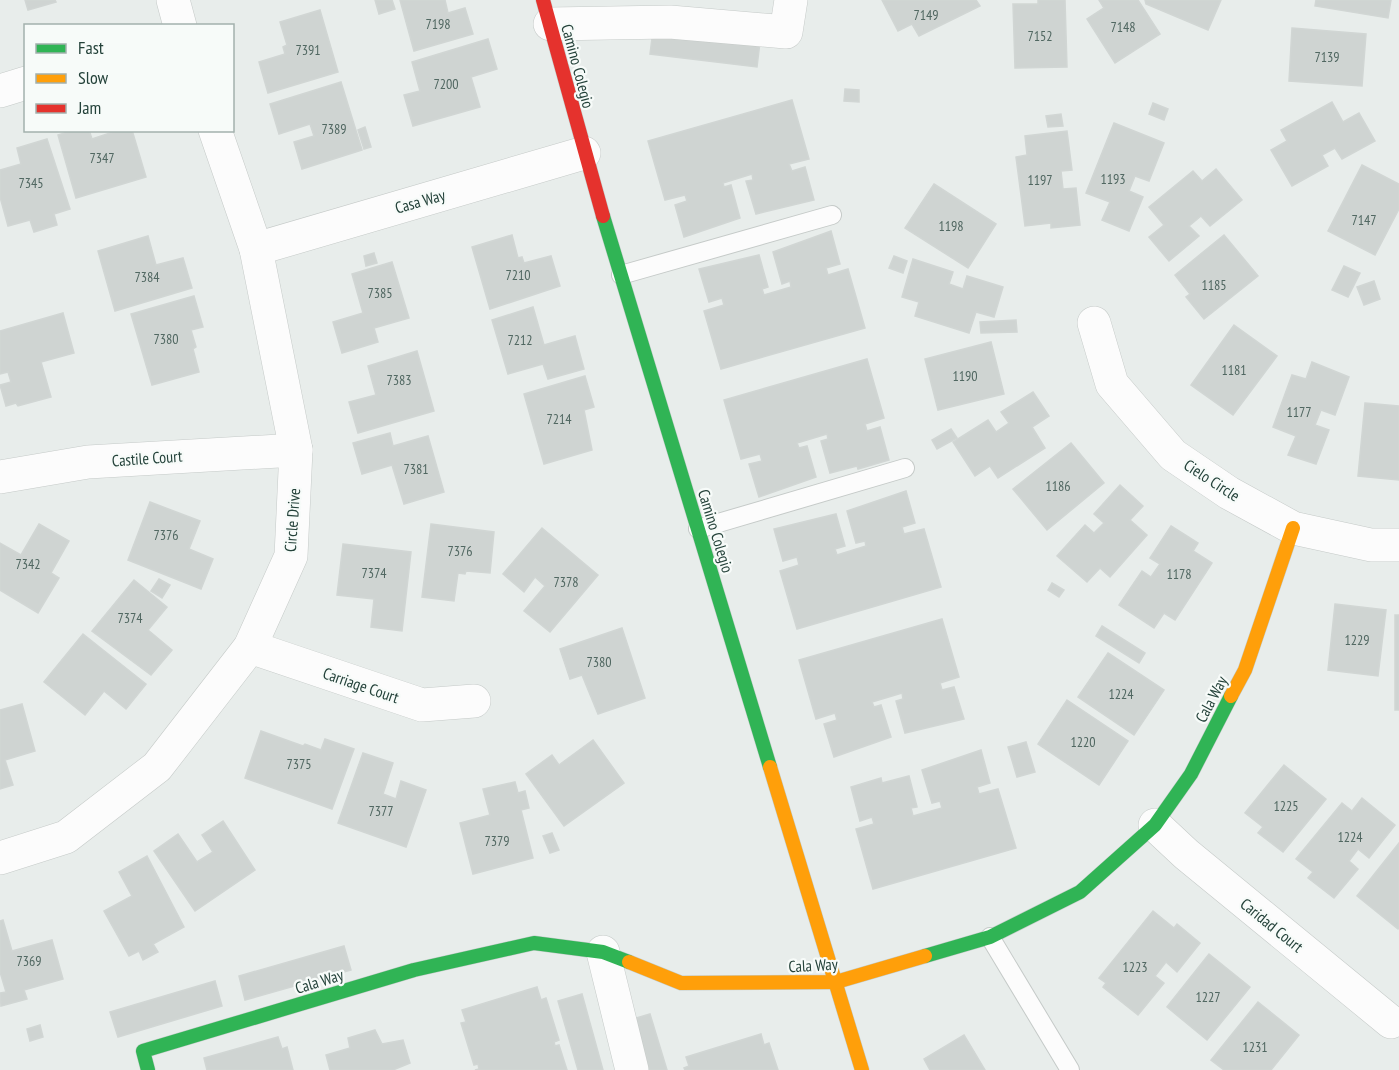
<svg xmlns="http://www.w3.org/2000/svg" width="1399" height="1070" viewBox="0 0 1399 1070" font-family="'PT Sans Narrow',sans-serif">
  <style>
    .building { fill: #cfd4d2; stroke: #d1d6d4; stroke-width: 1.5 }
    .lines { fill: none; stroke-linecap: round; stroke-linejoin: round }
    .lane-casing { stroke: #c5cac8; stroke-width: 20 }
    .street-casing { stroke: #c5cac8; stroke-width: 34 }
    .fast-casing { stroke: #c3cbc8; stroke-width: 15 }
    .slow-casing { stroke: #c3cbc8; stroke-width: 15 }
    .jam-casing { stroke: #c3cbc8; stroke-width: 15 }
    .lane { stroke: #fcfcfc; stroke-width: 18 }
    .street { stroke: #fcfcfc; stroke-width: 33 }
    .fast { stroke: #30b455; stroke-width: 14 }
    .slow { stroke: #ff9f0a; stroke-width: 14 }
    .jam { stroke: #e5322d; stroke-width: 14 }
    .labels { text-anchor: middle; stroke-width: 4.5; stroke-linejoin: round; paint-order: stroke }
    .number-label { font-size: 14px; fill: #506761 }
    .street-label { font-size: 16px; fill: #24423a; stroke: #f7fbf9 }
  </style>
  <rect width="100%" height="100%" fill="#e8edeb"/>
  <g class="building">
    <path d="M25 0H55L56 2 28 10Z"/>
    <path d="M375 0H392L395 9 379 14Z"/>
    <path d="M400 0H445L448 13 465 8 473 34 414 51Z"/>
    <path d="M882 0H976L980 6 919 36 912 24 898 31Z"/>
    <path d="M1038 0H1065L1067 67 1015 68 1013 4H1038Z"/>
    <path d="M1099 0H1138L1160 34 1115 63 1087 19 1104 8Z"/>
    <path d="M1145 0H1221L1208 30 1146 4Z"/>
    <path d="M1316 0H1391L1388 18 1315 6Z"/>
    <path d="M320 10 338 72 268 93 259 62 285 54 283 47 287 45 280 22Z"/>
    <path d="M1292 28 1366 34 1362 86 1289 81Z"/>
    <path d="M653 30 760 42 757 67 650 54Z"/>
    <path d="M488 39 497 69 471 77 480 107 413 126 404 95 420 91 412 62Z"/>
    <path d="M341 82 362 150 302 169 294 142 314 136 310 124 279 134 270 104Z"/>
    <path d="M845 89 859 90V102L844 101Z"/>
    <path d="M792 100 809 159 789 164 792 171 805 167 814 200 756 214 746 181 753 180 752 174 723 183 724 187 731 185 740 218 684 237 675 205 687 201 685 195 665 200 648 141Z"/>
    <path d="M1332 102 1343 122 1359 113 1375 141 1342 159 1335 148 1322 155 1328 166 1292 186 1271 150 1287 141 1281 130Z"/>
    <path d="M1153 103 1168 109 1164 120 1149 114Z"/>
    <path d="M1061 114 1063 126 1048 127 1046 116Z"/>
    <path d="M1114 123 1164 143 1149 181 1135 176 1129 191 1143 197 1129 231 1102 220 1110 202 1086 193Z"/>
    <path d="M365 127 371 147 364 149 358 130Z"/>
    <path d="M74 130H89L92 139 119 130H132L146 177 76 198 58 135Z"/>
    <path d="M1067 131 1072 170 1061 171 1063 189 1076 188 1080 225 1051 228V223L1025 226 1016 157 1027 155 1025 136Z"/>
    <path d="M47 139 70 209 54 214 57 225 34 232 30 220 8 226 0 197V170L21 164 17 148Z"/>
    <path d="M1362 165 1399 184V209L1375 255 1328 231Z"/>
    <path d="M1216 169 1242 200 1210 226 1201 216 1189 226 1199 236 1169 261 1149 237 1164 225 1149 207 1193 171 1202 181Z"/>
    <path d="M934 184 996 224 968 268 905 228Z"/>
    <path d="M831 231 840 264 826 268 828 275 848 269 865 328 721 369 704 311 724 305 722 298 709 302 699 269 759 255 768 287 762 289 764 295 791 287 790 281 782 284 773 252Z"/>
    <path d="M512 235 518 258 522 257 524 263 551 256 560 286 490 309 472 247Z"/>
    <path d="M1224 235 1258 276 1204 319 1186 297 1190 294 1175 275Z"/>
    <path d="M148 236 156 265 183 258 192 288 115 311 98 251Z"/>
    <path d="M374 253 377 263 366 266 364 256Z"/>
    <path d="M894 256 907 261 903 273 889 268Z"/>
    <path d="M913 259 953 272 949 284 963 289 967 276 1003 287 994 317 976 312 969 333 915 316 919 302 902 297Z"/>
    <path d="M392 262 409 318 374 328 378 342 342 353 333 322 363 313 352 274Z"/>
    <path d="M1344 266 1360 273 1348 297 1332 290Z"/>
    <path d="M1374 281 1380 299 1364 305 1357 287Z"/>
    <path d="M194 296 203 327 191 330 196 347 193 349 199 372 152 385 131 314Z"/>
    <path d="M533 307 544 345 575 336 584 369 548 379 543 364 508 374 492 320Z"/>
    <path d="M63 313 74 353 41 362 51 397 18 406 16 403 6 406 0 385 11 382 8 372 0 374V331Z"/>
    <path d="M1016 320 1017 332 981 333 980 322Z"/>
    <path d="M1234 325 1277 356 1233 415 1191 385Z"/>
    <path d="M991 342 1004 394 938 410 925 359Z"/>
    <path d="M417 351 434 411 358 433 349 402 376 395 368 366Z"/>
    <path d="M867 359 884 418 865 424 867 431 880 427 889 460 858 469 857 466 830 473 821 441 828 439 827 434 797 443 799 448 807 446 816 477 759 497 749 464 762 461 760 454 741 459 724 400Z"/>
    <path d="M1312 362 1349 377 1335 415 1321 410 1315 425 1329 430 1316 464 1288 455 1296 436 1273 427 1292 375 1306 379Z"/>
    <path d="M585 376 594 407 584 410 592 450 544 464 524 394Z"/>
    <path d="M1033 392 1049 416 1032 427 1045 448 998 478 990 466 975 476 953 442 988 420 996 432 1009 423 1001 412Z"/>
    <path d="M1365 403 1399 406V480L1358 476Z"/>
    <path d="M951 429 957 438 937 449 932 440Z"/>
    <path d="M390 433 393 446 428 436 444 492 404 504 392 465 362 474 353 443Z"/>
    <path d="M1071 443 1104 483 1047 530 1013 489Z"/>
    <path d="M1120 485 1143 506 1130 520 1147 535 1110 577 1100 568 1087 582 1057 556 1085 525 1094 533 1104 523 1094 514Z"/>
    <path d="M906 491 915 523 902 527 904 534 924 529 941 587 797 629 780 571 799 565 797 557 783 561 774 529 836 514 845 546 835 549 837 555 866 546 865 541 856 543 847 511Z"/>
    <path d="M150 502 200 521 189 549 213 559 201 589 128 560Z"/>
    <path d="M39 524 69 541 51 573 59 578 38 613 0 590V543L21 555Z"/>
    <path d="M431 524 494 532 490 573 466 571 465 574 458 573 454 601 422 597Z"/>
    <path d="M1171 526 1198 543 1193 551 1212 563 1175 620 1164 613 1154 628 1119 605 1142 571 1151 577 1160 564 1150 558Z"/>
    <path d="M542 528 598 575 550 632 524 611 545 586 535 577 524 592 503 574Z"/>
    <path d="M343 544 411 552 402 631 371 627 374 599 337 595Z"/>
    <path d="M159 579 170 585 162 598 151 591Z"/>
    <path d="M134 580 167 607 148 630 172 650 151 675 92 631Z"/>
    <path d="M1052 583 1064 590 1059 597 1048 590Z"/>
    <path d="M1335 604 1386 610 1378 676 1328 670Z"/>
    <rect x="1395" y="615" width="4" height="95"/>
    <path d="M942 619 959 677 940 683 942 690 954 687 964 719 905 733 896 701 903 699 902 693 872 702 874 707 881 705 891 737 834 757 824 724 837 720 835 713 816 719 799 660Z"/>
    <path d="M1102 626 1145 653 1139 663 1096 636Z"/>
    <path d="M622 628 645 698 598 714 582 675 570 679 560 649Z"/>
    <path d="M83 634 146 684 126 709 104 691 85 715 44 682Z"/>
    <path d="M1108 653 1164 690 1134 735 1078 697Z"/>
    <path d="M1067 700 1128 741 1099 785 1038 744Z"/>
    <path d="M22 704 35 751 5 760 13 785 0 789V710Z"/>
    <path d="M261 731 303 746 305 744 321 750 325 739 354 749 332 809 245 778Z"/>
    <path d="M593 740 624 783 564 826 526 774 552 755 559 765Z"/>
    <path d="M1026 742 1035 772 1017 777 1008 747Z"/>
    <path d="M981 750 990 783 977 787 979 794 998 789 1016 848 873 889 856 829 874 824 872 817 860 821 851 787 881 778 882 783 909 776 917 807 911 808 913 816 942 808 940 801 932 803 922 770Z"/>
    <path d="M363 753 393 763 383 794 396 799 401 781 426 790 406 847 338 823Z"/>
    <path d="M1284 765 1326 799 1283 852 1258 833 1263 827 1245 813Z"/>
    <path d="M515 782 518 793 525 791 529 808 521 810 533 858 473 874 460 823 490 815 483 789Z"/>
    <path d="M1362 798 1395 825 1369 858 1358 849 1349 861 1358 869 1334 898 1308 878 1313 872 1296 859 1342 803 1352 811Z"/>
    <path d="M223 821 255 870 195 911 154 851 178 834 197 862 213 852 202 835Z"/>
    <path d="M552 833 559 850 550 853 543 836Z"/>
    <path d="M1399 843V928L1398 929 1357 896Z"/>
    <path d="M147 856 184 927 153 944 158 952 143 960 139 951 129 956 104 911 132 896 119 872Z"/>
    <path d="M1153 911 1174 928 1177 924 1200 943 1177 972 1166 962 1155 976 1164 983 1138 1015 1103 987 1106 983 1099 978Z"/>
    <path d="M3 920 12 951 52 940 63 979 24 990 27 999 1 1006 0 993 6 992 0 972V921Z"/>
    <path d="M344 946 351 970 245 1000 239 976Z"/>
    <path d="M1209 954 1250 987 1207 1040 1167 1007Z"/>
    <path d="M215 981 222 1006 118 1037 110 1012Z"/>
    <path d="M537 987 541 1000 546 998 559 1040 554 1042 555 1046 559 1045 567 1070H475L479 1069 478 1064 474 1065 461 1023 466 1022 462 1010Z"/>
    <path d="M582 994 603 1070H578L558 1001Z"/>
    <path d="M1258 1002 1299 1035 1271 1070H1224L1211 1060Z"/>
    <path d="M650 1014 667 1070H641L626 1021Z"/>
    <path d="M40 1025 43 1037 30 1041 27 1029Z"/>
    <path d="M375 1030 382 1044 403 1040 410 1063 393 1070H330L326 1055 350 1048 348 1038Z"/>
    <path d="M761 1034 764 1045 769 1043 778 1070H685L684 1068 689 1066 686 1057Z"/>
    <path d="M964 1035 985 1070H930L924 1059Z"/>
    <path d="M278 1037 282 1049 287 1047 293 1070H207L204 1058Z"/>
  </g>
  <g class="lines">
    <g class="lane-casing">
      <g id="lane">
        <path d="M621 275 832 215"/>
        <path d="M698 529 905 468"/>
        <path d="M990 937 1070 1070"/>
      </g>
    </g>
    <g class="street-casing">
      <g id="street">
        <path d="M173 0 180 26"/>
        <path d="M550 24 670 22 786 32 791 0"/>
        <path d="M0 91 26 83"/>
        <path d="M256 249 584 153"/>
        <path d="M1094 323 1112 384 1173 455 1229 493 1293 528 1371 545H1399"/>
        <path d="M0 477 88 462 296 450"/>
        <path d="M250 647 422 705 474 701"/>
        <path d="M1155 825 1186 854 1391 1022"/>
        <path d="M0 858 66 837 157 767 250 647 291 556 296 450 256 249 215 130"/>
        <path d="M603 952 632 1070"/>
      </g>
    </g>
    <g class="fast-casing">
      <g id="fast">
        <path d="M603 216 770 767"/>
        <path d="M925 956 990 937 1080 892 1155 825 1191 774 1231 696"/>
        <path d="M148 1070 143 1051 414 970 534 943 603 952 629 962"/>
      </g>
    </g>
    <g class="slow-casing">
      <g id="slow">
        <path d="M1231 696 1245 670 1293 528"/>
        <path d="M770 767 862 1070"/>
        <path d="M629 962 681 983 836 982 925 956"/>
      </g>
    </g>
    <g class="jam-casing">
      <path id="jam" d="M543 0 603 216"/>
    </g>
    <use href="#lane" class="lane"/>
    <use href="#street" class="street"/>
    <use href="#fast" class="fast"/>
    <use href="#slow" class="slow"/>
    <use href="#jam" class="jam"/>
  </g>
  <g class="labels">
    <g class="number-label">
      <text x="926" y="20">7149</text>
      <text x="438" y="29">7198</text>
      <text x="1123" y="32">7148</text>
      <text x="1040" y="41">7152</text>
      <text x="308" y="55">7391</text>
      <text x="1327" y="62">7139</text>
      <text x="446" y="89">7200</text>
      <text x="334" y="134">7389</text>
      <text x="102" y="163">7347</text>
      <text x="1113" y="184">1193</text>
      <text x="1040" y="185">1197</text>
      <text x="31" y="188">7345</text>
      <text x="1364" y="225">7147</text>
      <text x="951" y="231">1198</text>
      <text x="518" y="280">7210</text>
      <text x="147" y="282">7384</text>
      <text x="1214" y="290">1185</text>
      <text x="380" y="298">7385</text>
      <text x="166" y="344">7380</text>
      <text x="520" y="345">7212</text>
      <text x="1234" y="375">1181</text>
      <text x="965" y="381">1190</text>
      <text x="399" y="385">7383</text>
      <text x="1299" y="417">1177</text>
      <text x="559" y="424">7214</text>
      <text x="416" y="474">7381</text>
      <text x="1058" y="491">1186</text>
      <text x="166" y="540">7376</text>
      <text x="460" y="556">7376</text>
      <text x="28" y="569">7342</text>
      <text x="374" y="578">7374</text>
      <text x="1179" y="579">1178</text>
      <text x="566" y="587">7378</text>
      <text x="130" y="623">7374</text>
      <text x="1357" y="645">1229</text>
      <text x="599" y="667">7380</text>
      <text x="1121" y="699">1224</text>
      <text x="1083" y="747">1220</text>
      <text x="299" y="769">7375</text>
      <text x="1286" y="811">1225</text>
      <text x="381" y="816">7377</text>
      <text x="1350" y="842">1224</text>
      <text x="497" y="846">7379</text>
      <text x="29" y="966">7369</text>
      <text x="1135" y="972">1223</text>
      <text x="1208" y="1002">1227</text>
      <text x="1255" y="1052">1231</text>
    </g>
    <g class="street-label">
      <text transform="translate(578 66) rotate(75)" y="6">Camino Colegio</text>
      <text transform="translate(420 201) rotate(-16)" y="6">Casa Way</text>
      <text transform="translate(147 458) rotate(-4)" y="6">Castile Court</text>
      <text transform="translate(1212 480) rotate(33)" y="6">Cielo Circle</text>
      <text transform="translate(292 520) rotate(-86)" y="6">Circle Drive</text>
      <text transform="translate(716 531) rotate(73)" y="6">Camino Colegio</text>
      <text transform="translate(361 685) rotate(19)" y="6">Carriage Court</text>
      <text transform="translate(1211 699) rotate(-62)" y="6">Cala Way</text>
      <text transform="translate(1272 925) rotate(39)" y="6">Caridad Court</text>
      <text transform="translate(813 965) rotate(-3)" y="6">Cala Way</text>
      <text transform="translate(319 981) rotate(-17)" y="6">Cala Way</text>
    </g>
  </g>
  <rect x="24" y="24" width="210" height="108" fill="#f7fbf9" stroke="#a3b1ad" stroke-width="1.5"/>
  <rect x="36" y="44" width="30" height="9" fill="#30b455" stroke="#a3b1ad" stroke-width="1.5"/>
  <text x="78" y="54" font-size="18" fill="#24423a">Fast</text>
  <rect x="36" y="74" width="30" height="9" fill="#ff9f0a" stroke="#a3b1ad" stroke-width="1.5"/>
  <text x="78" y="84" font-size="18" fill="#24423a">Slow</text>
  <rect x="36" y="104" width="30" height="9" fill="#e5322d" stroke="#a3b1ad" stroke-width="1.5"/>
  <text x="78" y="114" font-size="18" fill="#24423a">Jam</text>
</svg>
